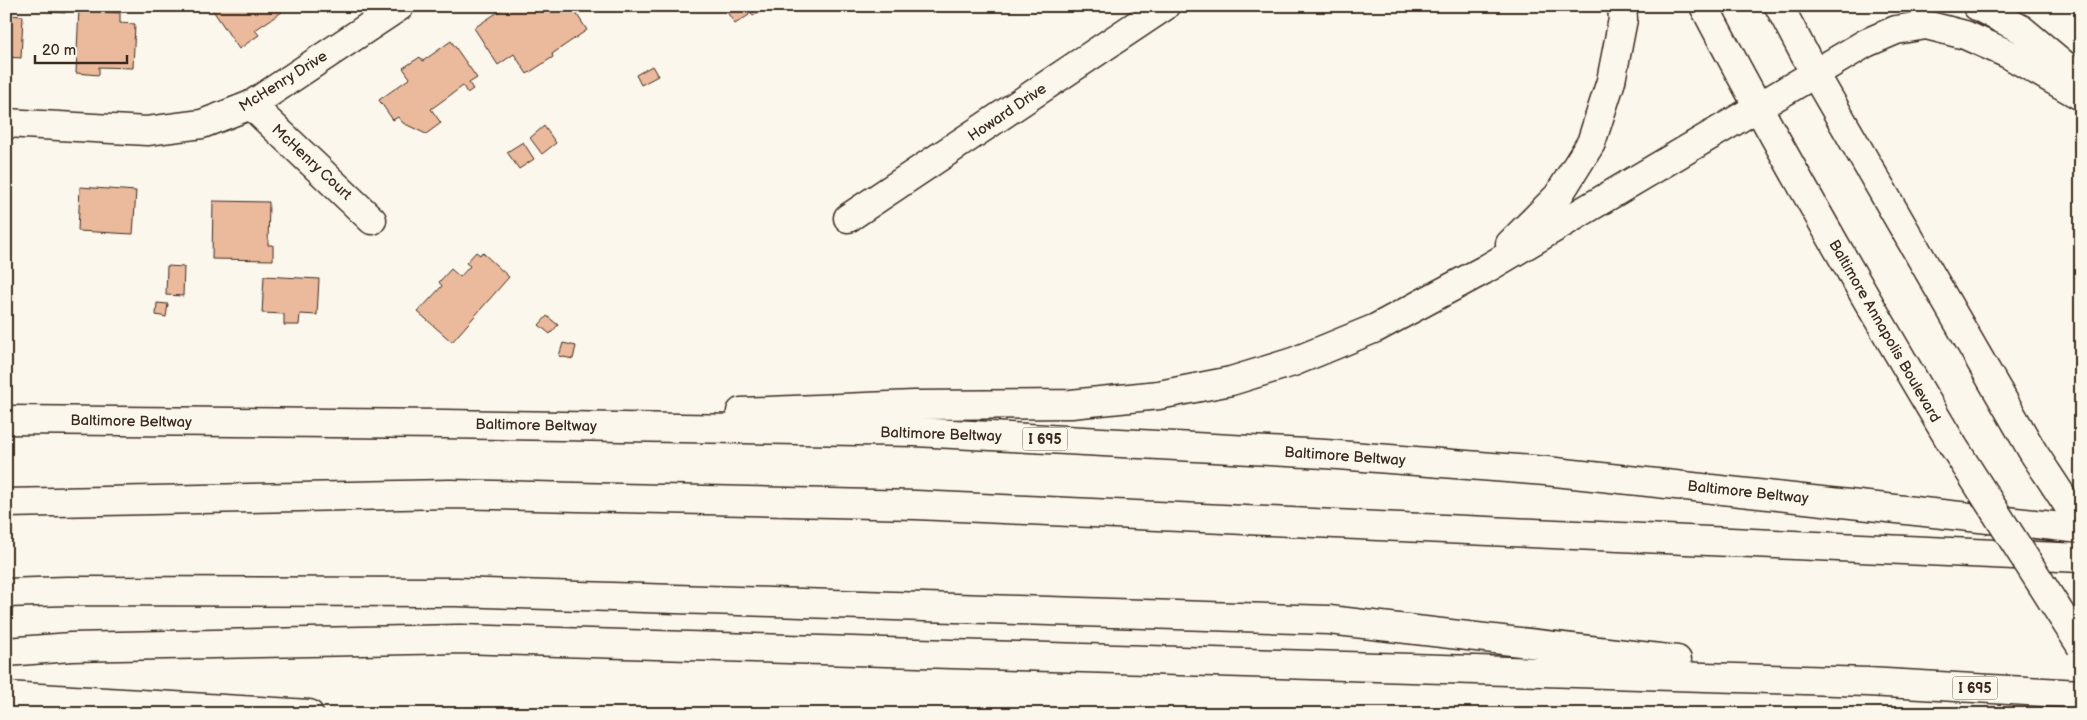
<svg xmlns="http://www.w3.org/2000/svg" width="2087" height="720" viewBox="0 0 2087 720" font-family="'Balsamiq Sans',sans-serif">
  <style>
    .building { fill: #ebb99c; stroke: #3b2a1e }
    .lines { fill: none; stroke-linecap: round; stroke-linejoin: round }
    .minor-casing { stroke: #3b2a1e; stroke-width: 31 }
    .major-casing { stroke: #3b2a1e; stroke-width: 31 }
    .highway-casing { stroke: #3b2a1e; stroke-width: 31 }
    .minor { stroke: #fbf7ec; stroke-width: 28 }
    .major { stroke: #fbf7ec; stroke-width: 28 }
    .highway { stroke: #fbf7ec; stroke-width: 28 }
    .major-bridge-casing { stroke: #3b2a1e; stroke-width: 31; stroke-linecap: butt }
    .major-bridge { stroke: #fbf7ec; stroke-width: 28 }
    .labels { text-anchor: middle; stroke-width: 4.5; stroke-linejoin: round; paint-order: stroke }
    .shield { fill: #fbf7ec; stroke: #75685c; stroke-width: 1 }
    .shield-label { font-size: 14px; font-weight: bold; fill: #3b2a1e }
    .street-label { font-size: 15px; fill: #3b2a1e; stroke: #fbf7ec }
  </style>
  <rect width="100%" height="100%" fill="#fbf7ec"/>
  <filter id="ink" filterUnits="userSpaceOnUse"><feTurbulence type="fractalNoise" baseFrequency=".02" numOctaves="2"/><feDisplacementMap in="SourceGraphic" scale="10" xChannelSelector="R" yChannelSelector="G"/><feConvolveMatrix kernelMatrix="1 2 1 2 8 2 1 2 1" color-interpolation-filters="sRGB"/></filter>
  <g filter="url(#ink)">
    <g class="building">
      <path d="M6 6H10V15L23 16 21 58 6 57Z"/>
      <path d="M51 6H66L65 13 51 12Z"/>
      <path d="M210 6H278L282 12 255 30 259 35 239 49Z"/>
      <path d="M507 6H567L571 12 574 10 587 30 552 54 553 57 527 74 514 54 498 65 474 28Z"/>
      <path d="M723 6H744L749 15 735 24Z"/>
      <path d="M747 6H764L766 8 753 16Z"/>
      <path d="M79 8 104 9V12L120 13V23L135 24 133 68 99 67V75L76 73Z"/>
      <path d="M451 41 477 78 469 83 473 89 467 93 463 86 431 109 441 123 426 134 403 123 398 117 393 120 379 100 410 78 403 68 420 57 423 61Z"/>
      <path d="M652 66 658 76 641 85 636 75Z"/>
      <path d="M544 126 556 143 542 154 530 138Z"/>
      <path d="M523 142 534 159 519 169 507 152Z"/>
      <path d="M80 187 136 191 133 234 78 231Z"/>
      <path d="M213 201 269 202 268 245H273V260L212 259Z"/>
      <path d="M476 252 480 255 482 252 509 277 452 342 418 312 442 286 439 282 451 269 460 277 470 266 466 263Z"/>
      <path d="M167 266 184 267 183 296 166 295Z"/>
      <path d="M264 276 319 279 317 315 300 314 299 325H284V314L262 313Z"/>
      <path d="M157 303 168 304 166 317 156 315Z"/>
      <path d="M547 316 558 325 550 334 539 325Z"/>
      <path d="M563 343 576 346 573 359 559 356Z"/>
    </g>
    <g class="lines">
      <g class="minor-casing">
        <g id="minor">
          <path d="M251 105 372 220"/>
          <path d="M6 123 147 131 202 124 251 105 400 6"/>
          <path d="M848 218 1165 6"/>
        </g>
      </g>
      <g class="major-casing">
        <g id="major">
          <path d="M1704 6C1782 155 1866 300 1952 444"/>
          <path d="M1779 6 1815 74 2033 452 2081 525"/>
        </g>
      </g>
      <g class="highway-casing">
        <g id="highway">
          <path d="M1977 6 2021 29 2081 79"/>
          <path d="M1510 244 1558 196 1591 143 1611 81 1623 19 1622 6"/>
          <path d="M741 412 914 405 1071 404 1159 395 1231 381 1293 362 1376 328 1484 270 1866 43 1896 30 1926 25 1965 35 2008 54 2081 96"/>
          <path d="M6 420 445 424 915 432 1325 454 1546 471 2081 529"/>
          <path d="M6 503 450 494 916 505 2081 558"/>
          <path d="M6 593 66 591 457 592 1329 620 1677 660"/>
          <path d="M6 652 71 647 460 639 1868 682 2081 694"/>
          <path d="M6 696 309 714"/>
        </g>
      </g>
      <use href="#minor" class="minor"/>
      <use href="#major" class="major"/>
      <use href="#highway" class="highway"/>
      <g class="major-bridge-casing">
        <path id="major-bridge" d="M1952 444 2081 646"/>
      </g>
      <use href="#major-bridge" class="major-bridge"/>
    </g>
  </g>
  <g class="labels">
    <g class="shield">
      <rect x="1022.5" y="427.5" width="45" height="23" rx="4"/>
      <rect x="1952.5" y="676.5" width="45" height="23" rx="4"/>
    </g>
    <g class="shield-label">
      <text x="1045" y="444">I 695</text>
      <text x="1975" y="693">I 695</text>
    </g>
    <g class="street-label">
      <text transform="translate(283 81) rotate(-32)" y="5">McHenry Drive</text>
      <text transform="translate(1007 112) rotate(-34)" y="5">Howard Drive</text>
      <text transform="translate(312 162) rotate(43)" y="5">McHenry Court</text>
      <text transform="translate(1885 331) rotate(60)" y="5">Baltimore Annapolis Boulevard</text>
      <text transform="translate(131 421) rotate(1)" y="5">Baltimore Beltway</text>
      <text transform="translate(536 425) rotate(1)" y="5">Baltimore Beltway</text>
      <text transform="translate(941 434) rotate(2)" y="5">Baltimore Beltway</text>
      <text transform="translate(1345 456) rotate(4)" y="5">Baltimore Beltway</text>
      <text transform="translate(1748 492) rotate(6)" y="5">Baltimore Beltway</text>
    </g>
  </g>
  <rect width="2087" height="720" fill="none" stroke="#fbf7ec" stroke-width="25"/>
  <rect x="12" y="12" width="2062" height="695" fill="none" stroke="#3b2a1e" stroke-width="2" filter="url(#ink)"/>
  <path d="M35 55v8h92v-8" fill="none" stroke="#3b2a1e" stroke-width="2.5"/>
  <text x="42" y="55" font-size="15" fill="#3b2a1e" stroke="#fbf7ec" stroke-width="4" paint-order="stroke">20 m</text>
</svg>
